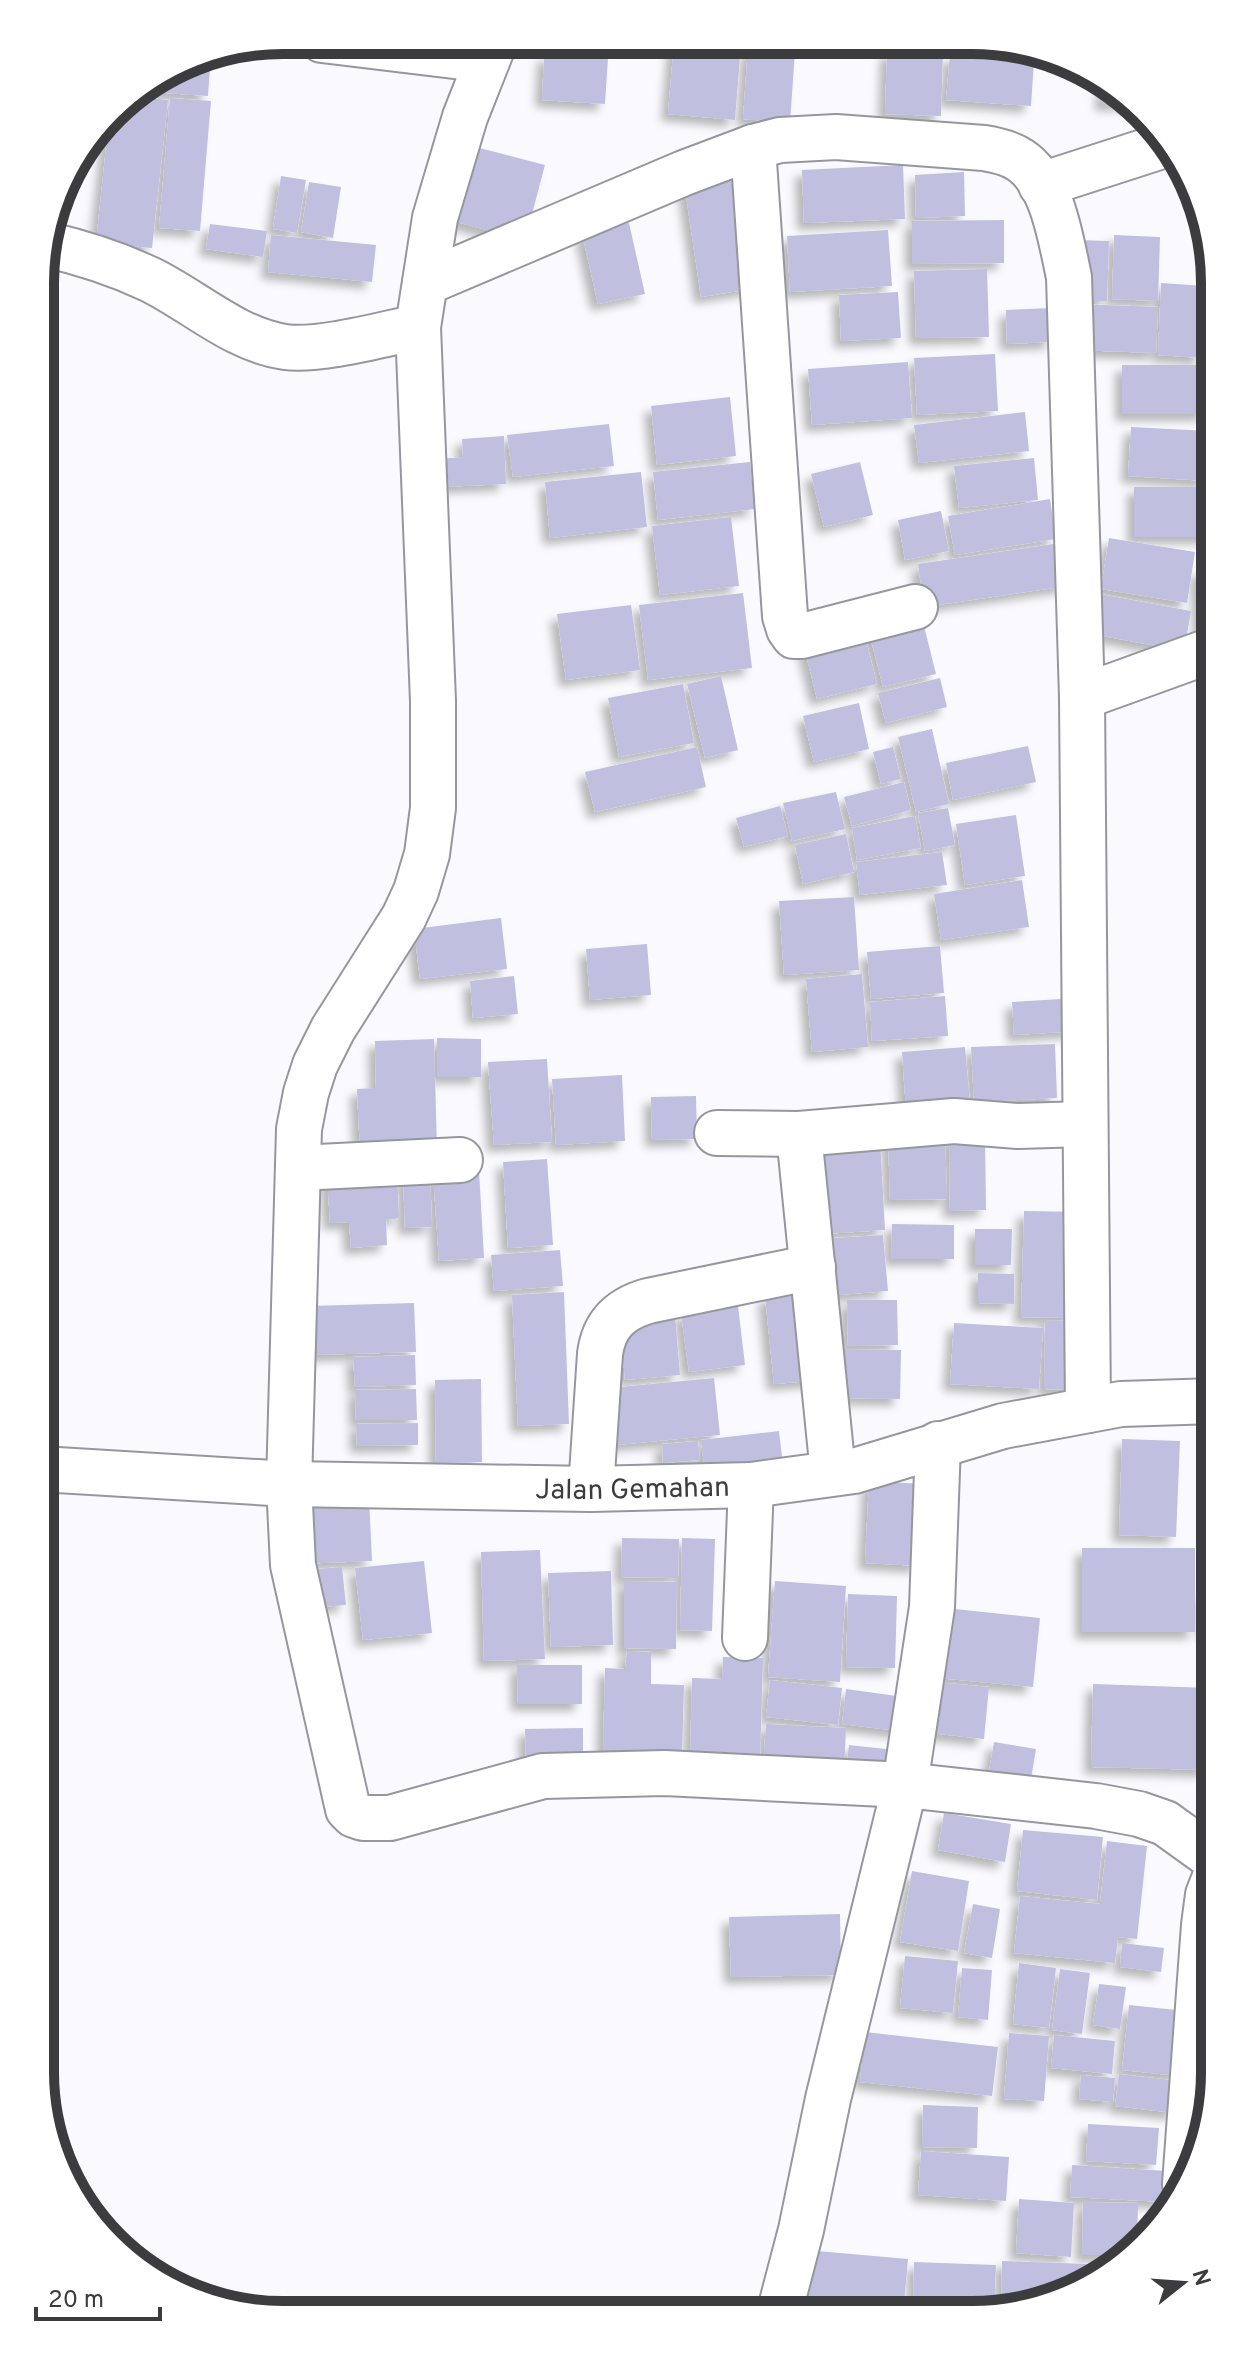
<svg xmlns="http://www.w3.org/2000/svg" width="1255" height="2355" viewBox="0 0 1255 2355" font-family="Overpass,sans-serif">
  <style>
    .building { fill: #c1bfdf; filter: url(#shadow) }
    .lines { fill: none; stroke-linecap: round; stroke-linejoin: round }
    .minor-casing { stroke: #96969e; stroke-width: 48 }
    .minor { stroke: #fff; stroke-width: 44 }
    .labels { text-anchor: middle; stroke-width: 8; stroke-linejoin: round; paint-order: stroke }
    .street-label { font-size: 28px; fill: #3c3c3f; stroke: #fff }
    .rim { fill: none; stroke: #3c3c3f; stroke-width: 10 }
  </style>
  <defs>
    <filter id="shadow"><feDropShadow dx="-7" dy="7" stdDeviation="4" flood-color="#0004"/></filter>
  </defs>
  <rect width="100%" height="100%" fill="#fafafe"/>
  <g class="building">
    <path d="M532 42H609L608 51 532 44Z"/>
    <path d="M674 42 741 43 735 120 668 114Z"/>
    <path d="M906 44H943V50L906 46Z"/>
    <path d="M957 44H992L1013 45 1011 54Z"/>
    <path d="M748 48 795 51 790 123 743 119Z"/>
    <path d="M887 51 943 53 941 116 885 114Z"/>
    <path d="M211 54 208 96 138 91 191 58Z"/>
    <path d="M544 55 608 58 605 104 542 100Z"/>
    <path d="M950 55 1034 61 1031 106 946 100Z"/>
    <path d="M1102 86 1132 101 1135 104H1102Z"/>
    <path d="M129 96 168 100 152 248 96 243 109 119 123 101Z"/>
    <path d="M170 98 211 101 200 231 159 228Z"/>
    <path d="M464 144 545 165 525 240 445 219Z"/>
    <path d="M903 165 905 219 804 223 802 170Z"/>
    <path d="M737 167 756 288 701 297 683 175Z"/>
    <path d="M964 172 965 216 916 218 915 175Z"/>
    <path d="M281 176 306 180 297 233 273 229Z"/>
    <path d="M309 182 341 187 333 238 301 232Z"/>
    <path d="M1004 220V263L912 264V221Z"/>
    <path d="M629 223 645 294 598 304 582 233Z"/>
    <path d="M210 224 267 231 263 257 206 249Z"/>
    <path d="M888 230 892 286 790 292 787 236Z"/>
    <path d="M271 235 376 245 372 282 268 272Z"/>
    <path d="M1114 235 1160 237 1158 301 1112 299Z"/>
    <path d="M1076 240 1109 241 1107 301H1075Z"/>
    <path d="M987 269 989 337 916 338 914 271Z"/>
    <path d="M1161 283 1205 286 1202 358 1158 355Z"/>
    <path d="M898 292 901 338 841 341 839 295Z"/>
    <path d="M1076 304 1158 307 1156 353 1075 350Z"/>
    <path d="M1051 308 1053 342 1007 344 1006 310Z"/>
    <path d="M995 354 998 411 917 415 914 358Z"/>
    <path d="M908 362 912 418 812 425 808 369Z"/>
    <rect x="1122" y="365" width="84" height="49"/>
    <path d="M730 397 736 456 657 465 651 406Z"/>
    <path d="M1025 412 1029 451 919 463 914 425Z"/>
    <path d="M609 424 614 466 513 477 507 435Z"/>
    <path d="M1131 427 1210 431 1207 481 1128 476Z"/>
    <path d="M504 436 506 484 442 487 440 459 463 457 462 439Z"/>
    <path d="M1034 458 1038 500 959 508 954 466Z"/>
    <path d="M750 462 755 509 658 520 653 472Z"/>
    <path d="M860 462 873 515 824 527 811 474Z"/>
    <path d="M641 472 647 527 550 538 545 482Z"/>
    <rect x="1134" y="487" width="79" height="50"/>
    <path d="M1050 499 1056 539 955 555 948 516Z"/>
    <path d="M941 511 949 551 905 560 898 520Z"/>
    <path d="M731 517 739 586 660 595 652 526Z"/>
    <path d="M1109 538 1195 552 1187 603 1101 589Z"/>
    <path d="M1060 543 1067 586 924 607 918 564Z"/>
    <path d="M1215 569V635H1200L1197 570Z"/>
    <path d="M743 593 752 668 648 680 639 605Z"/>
    <path d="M1100 594 1191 611 1184 651 1092 634Z"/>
    <path d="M631 605 640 670 566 680 557 614Z"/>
    <path d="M921 614 936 674 883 687 868 628Z"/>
    <path d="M864 632 877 684 817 699 804 646Z"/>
    <path d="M721 676 738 750 705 758 687 684Z"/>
    <path d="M940 678 947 707 886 723 878 693Z"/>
    <path d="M683 684 694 743 619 757 608 698Z"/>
    <path d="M859 703 869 749 814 762 803 716Z"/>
    <path d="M932 729 949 804 916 812 898 737Z"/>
    <path d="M1028 746 1036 782 953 800 946 763Z"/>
    <path d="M697 747 706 787 595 812 585 772Z"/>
    <path d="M893 747 901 779 881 784 873 752Z"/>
    <path d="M904 782 911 810 852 826 844 797Z"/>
    <path d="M836 792 845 829 792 841 783 803Z"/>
    <path d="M780 806 788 836 744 847 736 818Z"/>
    <path d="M948 808 955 845 925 851 918 813Z"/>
    <path d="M1016 815 1025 876 965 885 956 824Z"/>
    <path d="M915 816 921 848 857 860 852 828Z"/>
    <path d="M846 834 854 872 803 884 795 845Z"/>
    <path d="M942 852 947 885 860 895 856 862Z"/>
    <path d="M1022 880 1029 927 941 940 934 894Z"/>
    <path d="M854 897 859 970 784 975 779 901Z"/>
    <path d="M501 918 507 969 420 979 414 929Z"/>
    <path d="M647 944 651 995 590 1000 586 949Z"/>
    <path d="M940 946 944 993 871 999 867 952Z"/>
    <path d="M862 974 868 1047 812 1052 806 979Z"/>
    <path d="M514 976 518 1014 473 1018 470 981Z"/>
    <path d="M945 996 948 1036 872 1041 870 1002Z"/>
    <path d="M1077 998 1079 1031 1014 1035 1012 1002Z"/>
    <path d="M437 1038 481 1039V1077H437Z"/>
    <path d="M434 1039 437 1150 360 1152 357 1089 376 1088 375 1041Z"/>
    <path d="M1055 1044 1057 1098 974 1102 971 1047Z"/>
    <path d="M965 1047 970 1104 906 1109 902 1052Z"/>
    <path d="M547 1059 552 1142 494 1145 488 1062Z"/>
    <path d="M622 1075 625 1141 556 1145 552 1079Z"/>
    <path d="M696 1096 697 1139 652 1140 651 1097Z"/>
    <path d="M945 1133 947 1199 890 1200 888 1135Z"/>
    <path d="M949 1135H985L986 1210 950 1211Z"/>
    <path d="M880 1140 885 1230 823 1234 818 1144Z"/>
    <path d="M547 1159 553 1245 508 1248 503 1162Z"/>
    <path d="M397 1170 399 1218 386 1220 387 1245 351 1248 349 1222 330 1223 327 1174Z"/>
    <path d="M479 1170 484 1258 439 1261 433 1172Z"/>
    <path d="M430 1173 432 1227 405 1228 403 1174Z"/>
    <path d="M1024 1211 1084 1212 1082 1318 1021 1317Z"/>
    <path d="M892 1224 954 1225V1259H891Z"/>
    <path d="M975 1229H1012L1011 1265H975Z"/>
    <path d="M883 1235 888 1291 824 1296 819 1239Z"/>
    <path d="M560 1250 563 1286 494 1291 491 1255Z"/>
    <path d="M978 1273 1014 1274V1304L978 1303Z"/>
    <path d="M813 1291 821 1380 774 1384 765 1296Z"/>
    <path d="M564 1292 569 1424 518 1426 512 1295Z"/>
    <path d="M847 1300H897L898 1345 848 1346Z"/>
    <path d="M414 1303 416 1352 311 1355 309 1306Z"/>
    <path d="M738 1306 745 1365 689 1372 681 1313Z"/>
    <path d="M675 1315 680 1375 625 1380 620 1320Z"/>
    <path d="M1045 1320 1081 1321 1080 1390 1044 1389Z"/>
    <path d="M954 1323 1043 1328 1039 1389 950 1384Z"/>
    <path d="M844 1349 901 1350 900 1399 843 1398Z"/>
    <path d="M415 1355 416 1385 355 1387 353 1357Z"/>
    <path d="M714 1378 720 1435 605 1446 599 1389Z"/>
    <path d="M481 1379 482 1462 436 1463 435 1380Z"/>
    <path d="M416 1389 417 1420H356L355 1390Z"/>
    <path d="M418 1423V1445L357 1446 356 1424Z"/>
    <path d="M779 1431 783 1465 705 1473 701 1440Z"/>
    <path d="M1122 1439 1180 1441 1176 1537 1119 1535Z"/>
    <path d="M698 1441 700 1460 663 1463 662 1444Z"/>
    <path d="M869 1481 923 1484 920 1566 865 1563Z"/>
    <path d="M369 1497 372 1561 296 1564 293 1501Z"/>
    <path d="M622 1538 679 1539 678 1578 621 1577Z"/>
    <path d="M682 1538 715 1539 712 1631 680 1630Z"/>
    <rect x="1082" y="1548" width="113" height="84"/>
    <path d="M540 1550 545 1659 484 1661 481 1552Z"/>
    <path d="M424 1561 432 1633 363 1640 355 1568Z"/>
    <path d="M342 1567 346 1605 320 1607 317 1569Z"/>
    <path d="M611 1571 613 1645 551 1647 548 1573Z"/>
    <path d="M624 1581 677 1582 676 1649 624 1648Z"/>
    <path d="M775 1581 846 1586 840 1682 768 1677Z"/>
    <path d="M848 1594 897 1596 895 1668 846 1667Z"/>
    <path d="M1203 1594H1215V1632H1204Z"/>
    <path d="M945 1608 1040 1618 1033 1687 938 1678Z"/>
    <path d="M627 1651 651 1652V1684L684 1685 682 1756 603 1753 605 1668 625 1669Z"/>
    <path d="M723 1657 763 1658 760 1762 690 1761 692 1678 722 1679Z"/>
    <path d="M517 1665H582V1704H518Z"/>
    <path d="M770 1680 842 1688 838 1725 766 1717Z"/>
    <path d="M935 1682 989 1687 984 1739 930 1733Z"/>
    <path d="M1093 1684 1210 1688 1208 1770 1091 1767Z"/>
    <path d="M846 1689 911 1698 907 1732 842 1724Z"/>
    <path d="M766 1724 846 1728 844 1772 763 1767Z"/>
    <path d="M583 1728V1761L526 1763 525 1729Z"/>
    <path d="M994 1742 1036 1749 1030 1785 988 1778Z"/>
    <path d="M849 1745 895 1750 893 1774 846 1770Z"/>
    <path d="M944 1813 1011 1824 1005 1862 938 1850Z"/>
    <path d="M1023 1830 1103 1837 1097 1900 1017 1891Z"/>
    <path d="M1107 1841 1147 1846 1137 1939 1118 1937 1115 1963 1014 1953 1020 1896 1100 1904Z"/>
    <path d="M912 1871 969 1881 958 1951 900 1942Z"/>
    <path d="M973 1904 1000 1909 992 1958 964 1953Z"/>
    <path d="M840 1914 841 1975 731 1977 729 1917Z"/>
    <path d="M1122 1943 1164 1948 1161 1972 1120 1967Z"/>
    <path d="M905 1956 958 1961 953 2013 900 2008Z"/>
    <path d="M1019 1963 1056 1968 1049 2028 1013 2024Z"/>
    <path d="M962 1968 992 1970 988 2020 958 2017Z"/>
    <path d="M1060 1969 1090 1973 1082 2034 1052 2030Z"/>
    <path d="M1099 1984 1126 1987 1120 2029 1093 2025Z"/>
    <path d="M1129 2005 1186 2011 1179 2076 1122 2070Z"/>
    <path d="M865 2032 998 2047 992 2096 860 2082Z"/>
    <path d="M1009 2033 1049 2036 1044 2101 1004 2099Z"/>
    <path d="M1054 2035 1115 2041 1112 2074 1051 2068Z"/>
    <path d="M1119 2074 1179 2081 1175 2113 1115 2106Z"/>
    <path d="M1081 2075 1115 2078 1113 2102 1079 2099Z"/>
    <path d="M923 2105 978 2107 977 2148 922 2147Z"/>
    <path d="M1088 2124 1159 2128 1156 2165 1086 2161Z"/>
    <path d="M921 2151 1009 2157 1006 2201 918 2195Z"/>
    <path d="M1072 2165 1167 2171 1165 2202 1070 2197Z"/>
    <path d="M1019 2199 1074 2203 1071 2257 1016 2253Z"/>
    <path d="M1083 2202 1138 2203 1137 2246 1127 2255H1082Z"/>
    <path d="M806 2250 908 2259 903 2315H838L801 2311Z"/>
    <path d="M1002 2261 1116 2265 1107 2274 1049 2302 1001 2310Z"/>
    <path d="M914 2262 996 2265 994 2311 972 2315H913Z"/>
  </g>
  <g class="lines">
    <g class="minor-casing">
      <g id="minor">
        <path d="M322 40 487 60"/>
        <path d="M495 41 465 117 435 218 418 327 433 701V808L427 854 416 891 404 917 333 1029 315 1065 306 1093 299 1129 289 1484 293 1565 348 1809 354 1815 363 1818H390L543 1776 665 1773 905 1785 1096 1806 1139 1814 1165 1823 1215 1859"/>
        <path d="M753 147 785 616 789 629 794 636H802L915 607"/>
        <path d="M1041 185 1162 146"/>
        <path d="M45 244C80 252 115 263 149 279 193 300 235 340 285 347 318 352 384 334 418 327"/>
        <path d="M425 283 684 173 753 147 780 140 836 137 984 148C996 150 1010 153 1020 160 1053 181 1061 241 1069 277L1082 697 1088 1410"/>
        <path d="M1082 697 1215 649"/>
        <path d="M717 1133 799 1134 954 1121 1018 1126 1085 1124"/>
        <path d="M799 1134 833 1473"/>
        <path d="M298 1168 460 1160"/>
        <path id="s1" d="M41 1469 289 1484 591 1489 751 1485 854 1471 1003 1426 1121 1404 1215 1401"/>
        <path d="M591 1489 600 1354C604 1324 620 1309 648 1301L813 1267"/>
        <path d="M745 1638 751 1485"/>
        <path d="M1185 2184 1204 1925 1208 1895 1215 1877"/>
        <path d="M779 2314 801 2230 828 2099 905 1785 932 1607 938 1444"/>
      </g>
    </g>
    <use href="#minor" class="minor"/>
  </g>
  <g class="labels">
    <g class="street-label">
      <text dy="10" stroke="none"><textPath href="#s1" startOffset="592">Jalan Gemahan</textPath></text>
    </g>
  </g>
  <path d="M0 0H1255V2355H0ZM283 54H972A229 229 0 0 1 1201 283V2072A229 229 0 0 1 972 2301H283A229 229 0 0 1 54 2072V283A229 229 0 0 1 283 54Z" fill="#fff" fill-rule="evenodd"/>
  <path class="rim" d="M283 54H972A229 229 0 0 1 1201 283V2072A229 229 0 0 1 972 2301H283A229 229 0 0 1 54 2072V283A229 229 0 0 1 283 54Z"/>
  <g transform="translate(1183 2283) rotate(73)" stroke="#ffffff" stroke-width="6" paint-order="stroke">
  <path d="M0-6L14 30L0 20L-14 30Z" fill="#3c3c3f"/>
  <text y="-12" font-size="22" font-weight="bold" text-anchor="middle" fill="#3c3c3f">N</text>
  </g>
  <path d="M36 2307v12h124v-12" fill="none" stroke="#3c3c3f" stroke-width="4"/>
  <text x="48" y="2307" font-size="24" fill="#3c3c3f" stroke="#ffffff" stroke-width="6" paint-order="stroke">20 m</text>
</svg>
